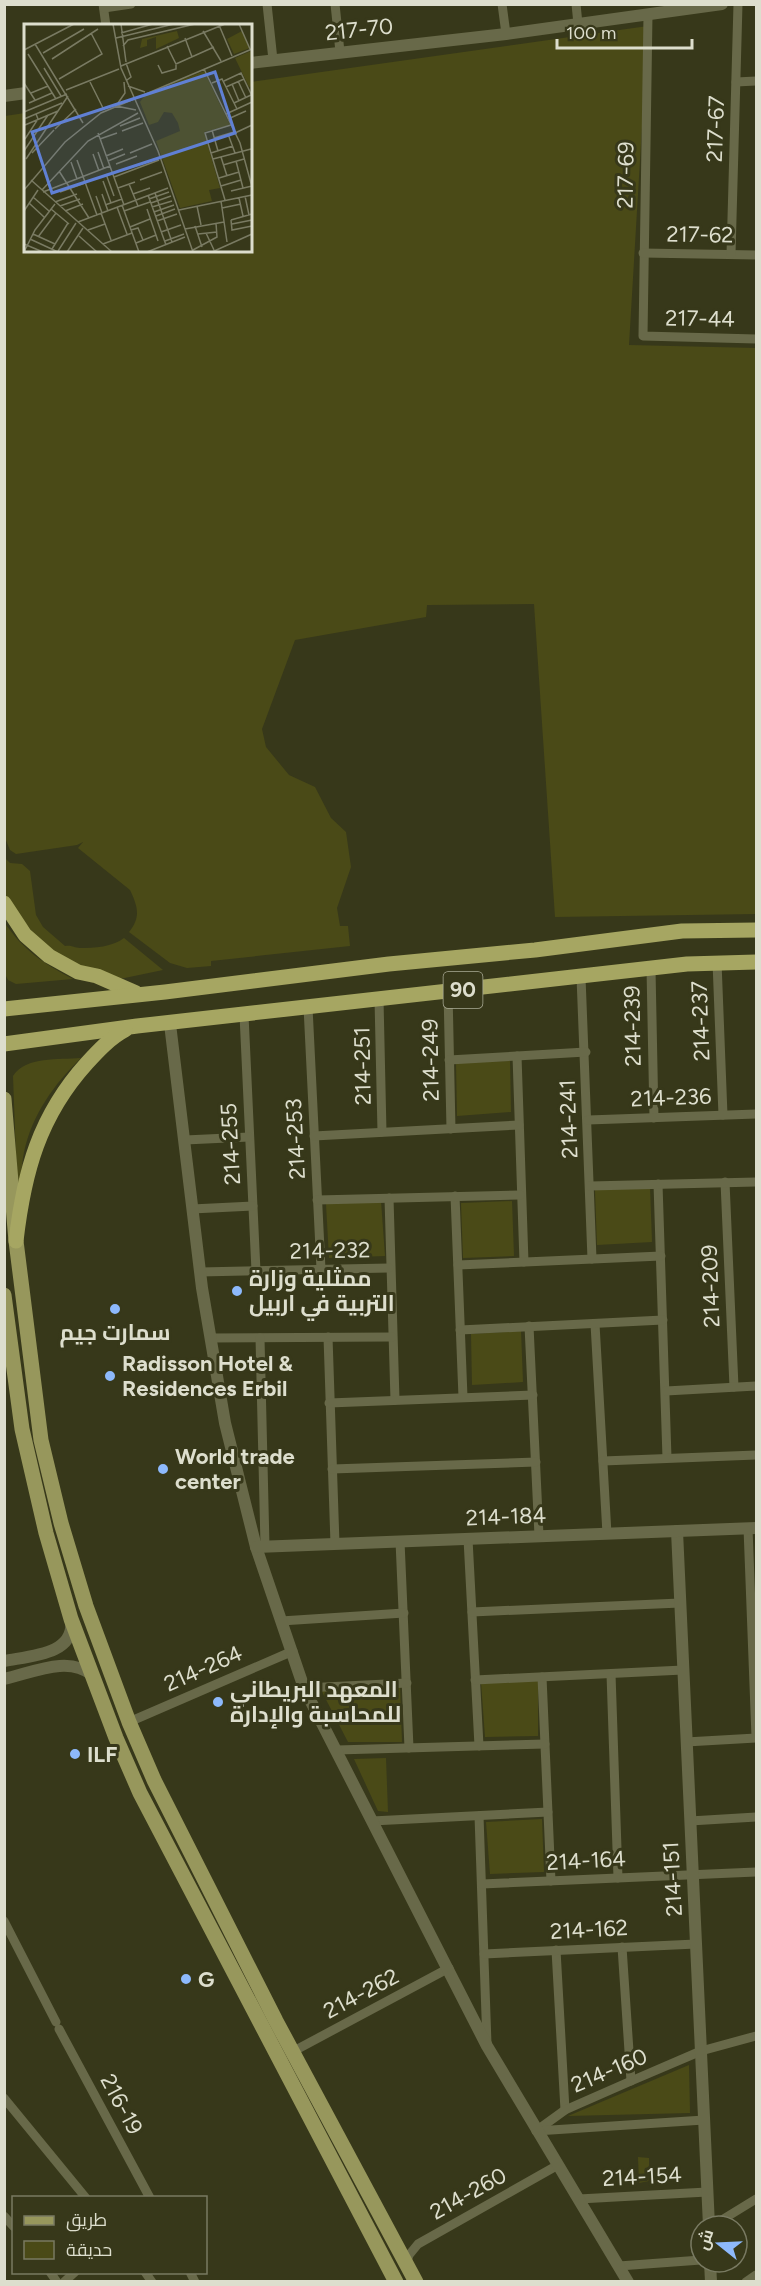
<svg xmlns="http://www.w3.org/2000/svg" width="761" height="2286" viewBox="0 0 761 2286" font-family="Figtree,Cairo,sans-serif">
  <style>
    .green { fill: #4a4a17 }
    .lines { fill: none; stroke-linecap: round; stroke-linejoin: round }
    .minor { stroke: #686949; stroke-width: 9 }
    .tertiary { stroke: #686949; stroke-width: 12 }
    .primary { stroke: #97975c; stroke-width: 15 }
    .trunk { stroke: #a6a662; stroke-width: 15 }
    .poi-dot { fill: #8db9fc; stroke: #37381a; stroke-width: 2 }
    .labels { text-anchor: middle; stroke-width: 6; stroke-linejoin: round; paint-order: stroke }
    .shield { fill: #37381a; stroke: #abac97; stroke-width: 1.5 }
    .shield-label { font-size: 21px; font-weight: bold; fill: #dddecd }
    .street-label { font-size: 22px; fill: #dddecd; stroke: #37381a }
    .poi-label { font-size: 22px; font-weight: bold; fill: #dddecd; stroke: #37381a; text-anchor: start }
    .inset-road { fill: none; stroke: #797a62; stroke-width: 1.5 }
    .view { fill: #6080d4; fill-opacity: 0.15; stroke: #6080d4; stroke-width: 3 }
    .inset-edge { fill: none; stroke: #dddecd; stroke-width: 3 }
  </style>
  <rect width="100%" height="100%" fill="#37381a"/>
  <g class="green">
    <path d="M648 26 629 345 756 348V914L555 917 534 604 427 605 426 617 295 640 262 729 266 747 289 775 315 787 331 818 346 832 351 867 337 908 340 926H348L350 946 211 961V966L187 968 170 963 129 932C141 917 138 907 130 890L78 848 83 842 77 845 16 854 10 850 5 838V116L25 113 26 250H250L251 82Z"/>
    <path d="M4 857 10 863 22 864 30 871 36 915 43 927 65 946C72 945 74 948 80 948 94 948 113 947 124 938L163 970 115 980 64 959 41 944 5 895Z"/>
    <path d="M4 922C24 951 43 963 73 979L16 984 8 980 5 974Z"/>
    <path d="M81 1058C54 1084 32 1115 24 1152 22 1161 22 1171 20 1180L17 1184 13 1076C26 1056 59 1060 81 1058Z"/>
    <path d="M510 1061 511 1112 457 1116 456 1062Z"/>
    <path d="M650 1187 652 1242 597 1245 595 1190Z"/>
    <path d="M381 1201 385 1256 329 1258 326 1204Z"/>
    <path d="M512 1201 514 1256 463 1258 461 1203Z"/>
    <path d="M521 1331 523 1382 472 1385 471 1334Z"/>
    <path d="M538 1681V1736L485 1737 481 1682Z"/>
    <path d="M400 1686 402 1742H348L321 1690Z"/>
    <path d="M386 1758 388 1812 378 1811 354 1759Z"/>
    <path d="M542 1819 544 1872 490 1874 486 1822Z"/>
    <path d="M689 2065 690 2113 568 2116Z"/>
    <path d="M638 2157 649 2158V2181L639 2183Z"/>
  </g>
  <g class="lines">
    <g class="minor">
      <path d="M103 4 106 26"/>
      <path d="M267 4 273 60"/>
      <path d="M335 4 340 52"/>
      <path d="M502 4 506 34"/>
      <path d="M576 4 578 24"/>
      <path d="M104 8 131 4"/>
      <path d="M648 15 643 336 756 339"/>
      <path d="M736 82 756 81"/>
      <path d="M643 253 756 255"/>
      <path d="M731 254 738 4"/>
      <path d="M717 962 723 1115"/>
      <path d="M651 969 654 1118"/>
      <path d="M581 977 592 1259"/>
      <path d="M448 991 451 1129"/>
      <path d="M379 999 382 1132"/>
      <path d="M308 1007 321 1269"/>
      <path d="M244 1015 256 1271"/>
      <path d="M517 1056 524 1262"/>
      <path d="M449 1060 586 1052"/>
      <path d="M588 1120 756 1114"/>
      <path d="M314 1136 519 1125"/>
      <path d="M185 1140 249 1137"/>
      <path d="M725 1182 734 1387"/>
      <path d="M658 1184 667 1458"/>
      <path d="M590 1186 756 1182"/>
      <path d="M455 1196 463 1397"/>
      <path d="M389 1198 395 1400"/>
      <path d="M317 1200 520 1195"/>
      <path d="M192 1209 253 1206"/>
      <path d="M458 1265 661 1256"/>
      <path d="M200 1272 389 1268"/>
      <path d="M595 1324 607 1534"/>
      <path d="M529 1326 539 1536"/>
      <path d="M460 1330 663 1320"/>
      <path d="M328 1337 335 1544"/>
      <path d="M211 1338 392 1337"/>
      <path d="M260 1338 265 1546"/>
      <path d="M666 1391 756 1386"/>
      <path d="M329 1403 533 1395"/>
      <path d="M603 1461 756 1455"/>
      <path d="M332 1469 536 1462"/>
      <path d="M748 1528 756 1737"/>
      <path d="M468 1539 479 1746"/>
      <path d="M400 1541 409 1748"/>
      <path d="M472 1612 680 1603"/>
      <path d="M281 1621 404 1613"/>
      <path d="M611 1674 618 1878"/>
      <path d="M542 1677 551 1881"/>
      <path d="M475 1680 683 1670"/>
      <path d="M304 1688 407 1683"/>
      <path d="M129 1722 293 1651"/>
      <path d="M686 1742 756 1738"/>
      <path d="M337 1750 545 1744"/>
      <path d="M479 1816 487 2044"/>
      <path d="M372 1821 548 1812"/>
      <path d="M690 1821 756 1817"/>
      <path d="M482 1884 756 1872"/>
      <path d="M4 1921 56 2022"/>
      <path d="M622 1947 631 2081"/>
      <path d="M556 1950 565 2110"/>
      <path d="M484 1954 696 1944"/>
      <path d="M59 2029 150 2198"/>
      <path d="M292 2052 449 1968"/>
      <path d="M4 2098 86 2198"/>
      <path d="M536 2131 565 2110 631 2081 701 2051 756 2036"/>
      <path d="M536 2131 704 2120"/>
      <path d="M579 2199 707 2192"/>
      <path d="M4 2216 14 2227"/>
      <path d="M712 2226 756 2199"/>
      <path d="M406 2264 409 2255 418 2244 558 2165"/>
      <path d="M619 2266 701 2260"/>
      <path d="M50 2272 57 2282"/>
      <path d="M145 2272 152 2282"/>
      <path d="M190 2272 195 2282"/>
      <path d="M64 2282 75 2272"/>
      <path d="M746 2282 756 2275"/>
    </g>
    <g class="tertiary">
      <path d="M250 63 506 34 722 4"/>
      <path d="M4 96 26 93"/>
      <path d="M170 1024 202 1288 225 1423 256 1547 304 1688 487 2046 628 2282"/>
      <path d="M677 1531 709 2226"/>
      <path d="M256 1547 756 1528"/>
      <path d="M4 1661C29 1656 76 1655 71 1620"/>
      <path d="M4 1679C32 1673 68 1655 92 1675"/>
      <path d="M710 2262 711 2282"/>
    </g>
    <g class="primary">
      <path d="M4 1099 16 1241 41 1440 61 1523 86 1606 129 1722 154 1780 276 2021 416 2282"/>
      <path d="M4 1295 22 1429 46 1533 71 1619 116 1738 140 1793 396 2282"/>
    </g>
    <g class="trunk">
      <path d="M4 903 25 935 49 956 78 972 97 976 136 993"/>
      <path d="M4 1009 165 992 389 964 535 950 682 931 756 930"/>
      <path d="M4 1044 137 1026 687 964 756 962"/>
      <path d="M16 1241C24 1172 39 1116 87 1063 98 1051 110 1038 125 1030"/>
    </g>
  </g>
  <g class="poi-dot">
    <circle cx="237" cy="1291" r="6"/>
    <circle cx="115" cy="1309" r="6"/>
    <circle cx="110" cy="1376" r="6"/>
    <circle cx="163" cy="1469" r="6"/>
    <circle cx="218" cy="1702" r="6"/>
    <circle cx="75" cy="1754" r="6"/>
    <circle cx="186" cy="1979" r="6"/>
  </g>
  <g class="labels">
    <rect class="shield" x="443.5" y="972" width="39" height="36" rx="4.5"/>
    <g class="shield-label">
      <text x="463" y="997">90</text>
    </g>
    <g class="street-label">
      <text transform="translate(359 29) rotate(-6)" y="8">217-70</text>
      <text transform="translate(715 129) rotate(-88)" y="8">217-67</text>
      <text transform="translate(625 175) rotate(-89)" y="8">217-69</text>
      <text transform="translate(700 234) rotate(1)" y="8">217-62</text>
      <text transform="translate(700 318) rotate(1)" y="8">217-44</text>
      <text transform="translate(700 1021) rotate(-92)" y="8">214-237</text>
      <text transform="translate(632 1026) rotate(-91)" y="8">214-239</text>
      <text transform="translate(430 1060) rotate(-91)" y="8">214-249</text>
      <text transform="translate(362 1066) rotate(-91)" y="8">214-251</text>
      <text transform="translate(671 1097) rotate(-2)" y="8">214-236</text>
      <text transform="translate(568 1119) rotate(-92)" y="8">214-241</text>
      <text transform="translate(295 1139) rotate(-93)" y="8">214-253</text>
      <text transform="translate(230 1144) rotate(-93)" y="8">214-255</text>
      <text transform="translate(330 1250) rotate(-1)" y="8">214-232</text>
      <text transform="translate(710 1286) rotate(-92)" y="8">214-209</text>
      <text transform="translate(506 1516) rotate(-2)" y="8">214-184</text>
      <text transform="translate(203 1668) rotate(-24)" y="8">214-264</text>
      <text transform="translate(586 1860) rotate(-3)" y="8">214-164</text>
      <text transform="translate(672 1879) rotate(-93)" y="8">214-151</text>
      <text transform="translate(589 1929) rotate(-3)" y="8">214-162</text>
      <text transform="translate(361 1993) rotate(-28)" y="8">214-262</text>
      <text transform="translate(609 2070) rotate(-23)" y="8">214-160</text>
      <text transform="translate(122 2104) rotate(62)" y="8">216-19</text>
      <text transform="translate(642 2176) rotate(-3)" y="8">214-154</text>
      <text transform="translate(468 2193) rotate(-29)" y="8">214-260</text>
    </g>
    <g class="poi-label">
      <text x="249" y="1286">ممثلية وزارة<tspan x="249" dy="25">التربية في اربيل</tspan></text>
      <text x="115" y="1340" text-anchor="middle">سمارت جیم</text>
      <text x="122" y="1371">Radisson Hotel &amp;<tspan x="122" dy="25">Residences Erbil</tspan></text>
      <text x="175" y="1464">World trade<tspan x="175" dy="25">center</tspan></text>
      <text x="230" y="1697">المعهد البريطاني<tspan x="230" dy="25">للمحاسبة والإدارة</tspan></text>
      <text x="87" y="1762">ILF</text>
      <text x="198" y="1987">G</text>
    </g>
  </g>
  <g transform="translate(24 24)">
    <rect width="228" height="228" fill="#37381a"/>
    <path d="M153 7 155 14 132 25V13L123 16V22L116 24 118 15ZM218 7 226 24 210 30 203 15ZM227 27 228 62 225 63 211 34ZM180 47 206 101 180 108 196 164 185 166 188 177 156 184 132 117 156 107 154 99 148 89 140 88 134 98 125 101 116 78 122 70Z" fill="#4a4a17"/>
    <path class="inset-road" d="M89 0 97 44 134 127 169 228M97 0 102 38M215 0 226 25M195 1 208 32M179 7 197 37M97 9 129 0M92 14 150 0M161 14 168 33M11 20 59 99M99 22 104 16 171 0M143 22 152 40 190 23M0 26 50 0M19 29 60 5M4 30 32 75M28 35 74 5M102 39 107 53 103 56M134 41 138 49 152 45V41M97 42 201 0M20 44 37 72M180 45 216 119 228 163M35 55 78 30 67 9M200 57 217 49 228 72M214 57 222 74M66 58 80 86M0 59 11 76M188 59 198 55 213 85M208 60 215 77M104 62 121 68M202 63 220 55M42 66 95 45M7 69 24 62M5 79 28 69M94 79 101 69 100 58M210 79 227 71M92 82 112 86M0 88 43 70M202 90 228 78M0 95 38 79M204 95 222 87M1 101 34 87M96 102 116 94M31 105 52 85M188 106 194 127M98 107 119 99M74 109 100 181M211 109 228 101M204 110 211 129M190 114 210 108M1 115 14 95 12 90M76 115 93 109M0 127 24 91M74 128 80 145M8 129 30 106M106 129 128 120M187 129 209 122M69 130 75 147M82 132 99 125M197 133 203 152M2 135 44 72M189 135 227 125M53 136 73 191M84 137 101 130M212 137 219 164M47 138 53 155M92 140 113 132M199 141 220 135M35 147 65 194M82 150 90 172M90 153 135 136M195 154 215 148M7 156 88 228M116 156 138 148M79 157 87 179M105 160 114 182M197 162 217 156M94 164 111 158M0 166 41 118 77 89 228 25M18 166 64 117 114 89M207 167 228 162M19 168 86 142M36 168 61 159M131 169 148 218M78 170 84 187M109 170 126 164M124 171 142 221M72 172 78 189M221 172 225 191M9 173 25 187M215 174 219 192M125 175 145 168M201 176 181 109 207 101M197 177 203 218M31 178 53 170M5 179 20 193M127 179 147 172M81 181 98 175M98 181 115 228M36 182 56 175M173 182 177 201M93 183 103 210M128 183 148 177M198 184 217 180M27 185 45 200M123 185 134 217M155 186 228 171M0 187 14 166M41 187 59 180M100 187 126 178M130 188 150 181M77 189 87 216M132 192 151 185M207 196 208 206 228 202M207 196 228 190M133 197 153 190M54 198 144 164M208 200 228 196M171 202 178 223M106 203 126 195M161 205 200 198M64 206 81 200M107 206 114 204 119 216M137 208 157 201M182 209 190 226M9 210 31 220M174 210 193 208M55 212 73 228M14 213 32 189M6 215 34 228M141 217 160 210M112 219 132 211M0 220 19 228M79 220 108 209M28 225 44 199M169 226 193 213 192 199M34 227 52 199M0 228 11 206 31 180M43 228 59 204M123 228 161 213M188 228 228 210"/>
    <path class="view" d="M191 48 211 109 28 169 8 108Z"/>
    <rect width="228" height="228" class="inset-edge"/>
  </g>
  <rect width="761" height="2286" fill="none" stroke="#dddecd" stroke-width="12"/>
  <rect x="12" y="2196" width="195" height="78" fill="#37381a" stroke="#797a62" stroke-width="1.5"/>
  <rect x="24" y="2216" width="30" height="9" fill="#97975c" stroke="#797a62" stroke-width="1.5"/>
  <text x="66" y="2226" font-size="18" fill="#dddecd">طريق</text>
  <rect x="24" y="2241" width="30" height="18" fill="#4a4a17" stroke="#797a62" stroke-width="1.5"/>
  <text x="66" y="2256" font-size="18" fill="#dddecd">حديقة</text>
  <g transform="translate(719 2244) rotate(288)"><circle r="28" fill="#37381a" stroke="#797a62" stroke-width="1.5"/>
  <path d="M0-4.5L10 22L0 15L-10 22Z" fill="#8db9fc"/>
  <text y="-9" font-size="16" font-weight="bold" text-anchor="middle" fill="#dddecd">ش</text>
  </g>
  <path d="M557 39v9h135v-9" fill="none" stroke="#dddecd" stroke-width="3"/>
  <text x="566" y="39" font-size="18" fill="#dddecd" stroke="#37381a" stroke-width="4.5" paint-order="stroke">100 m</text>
</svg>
